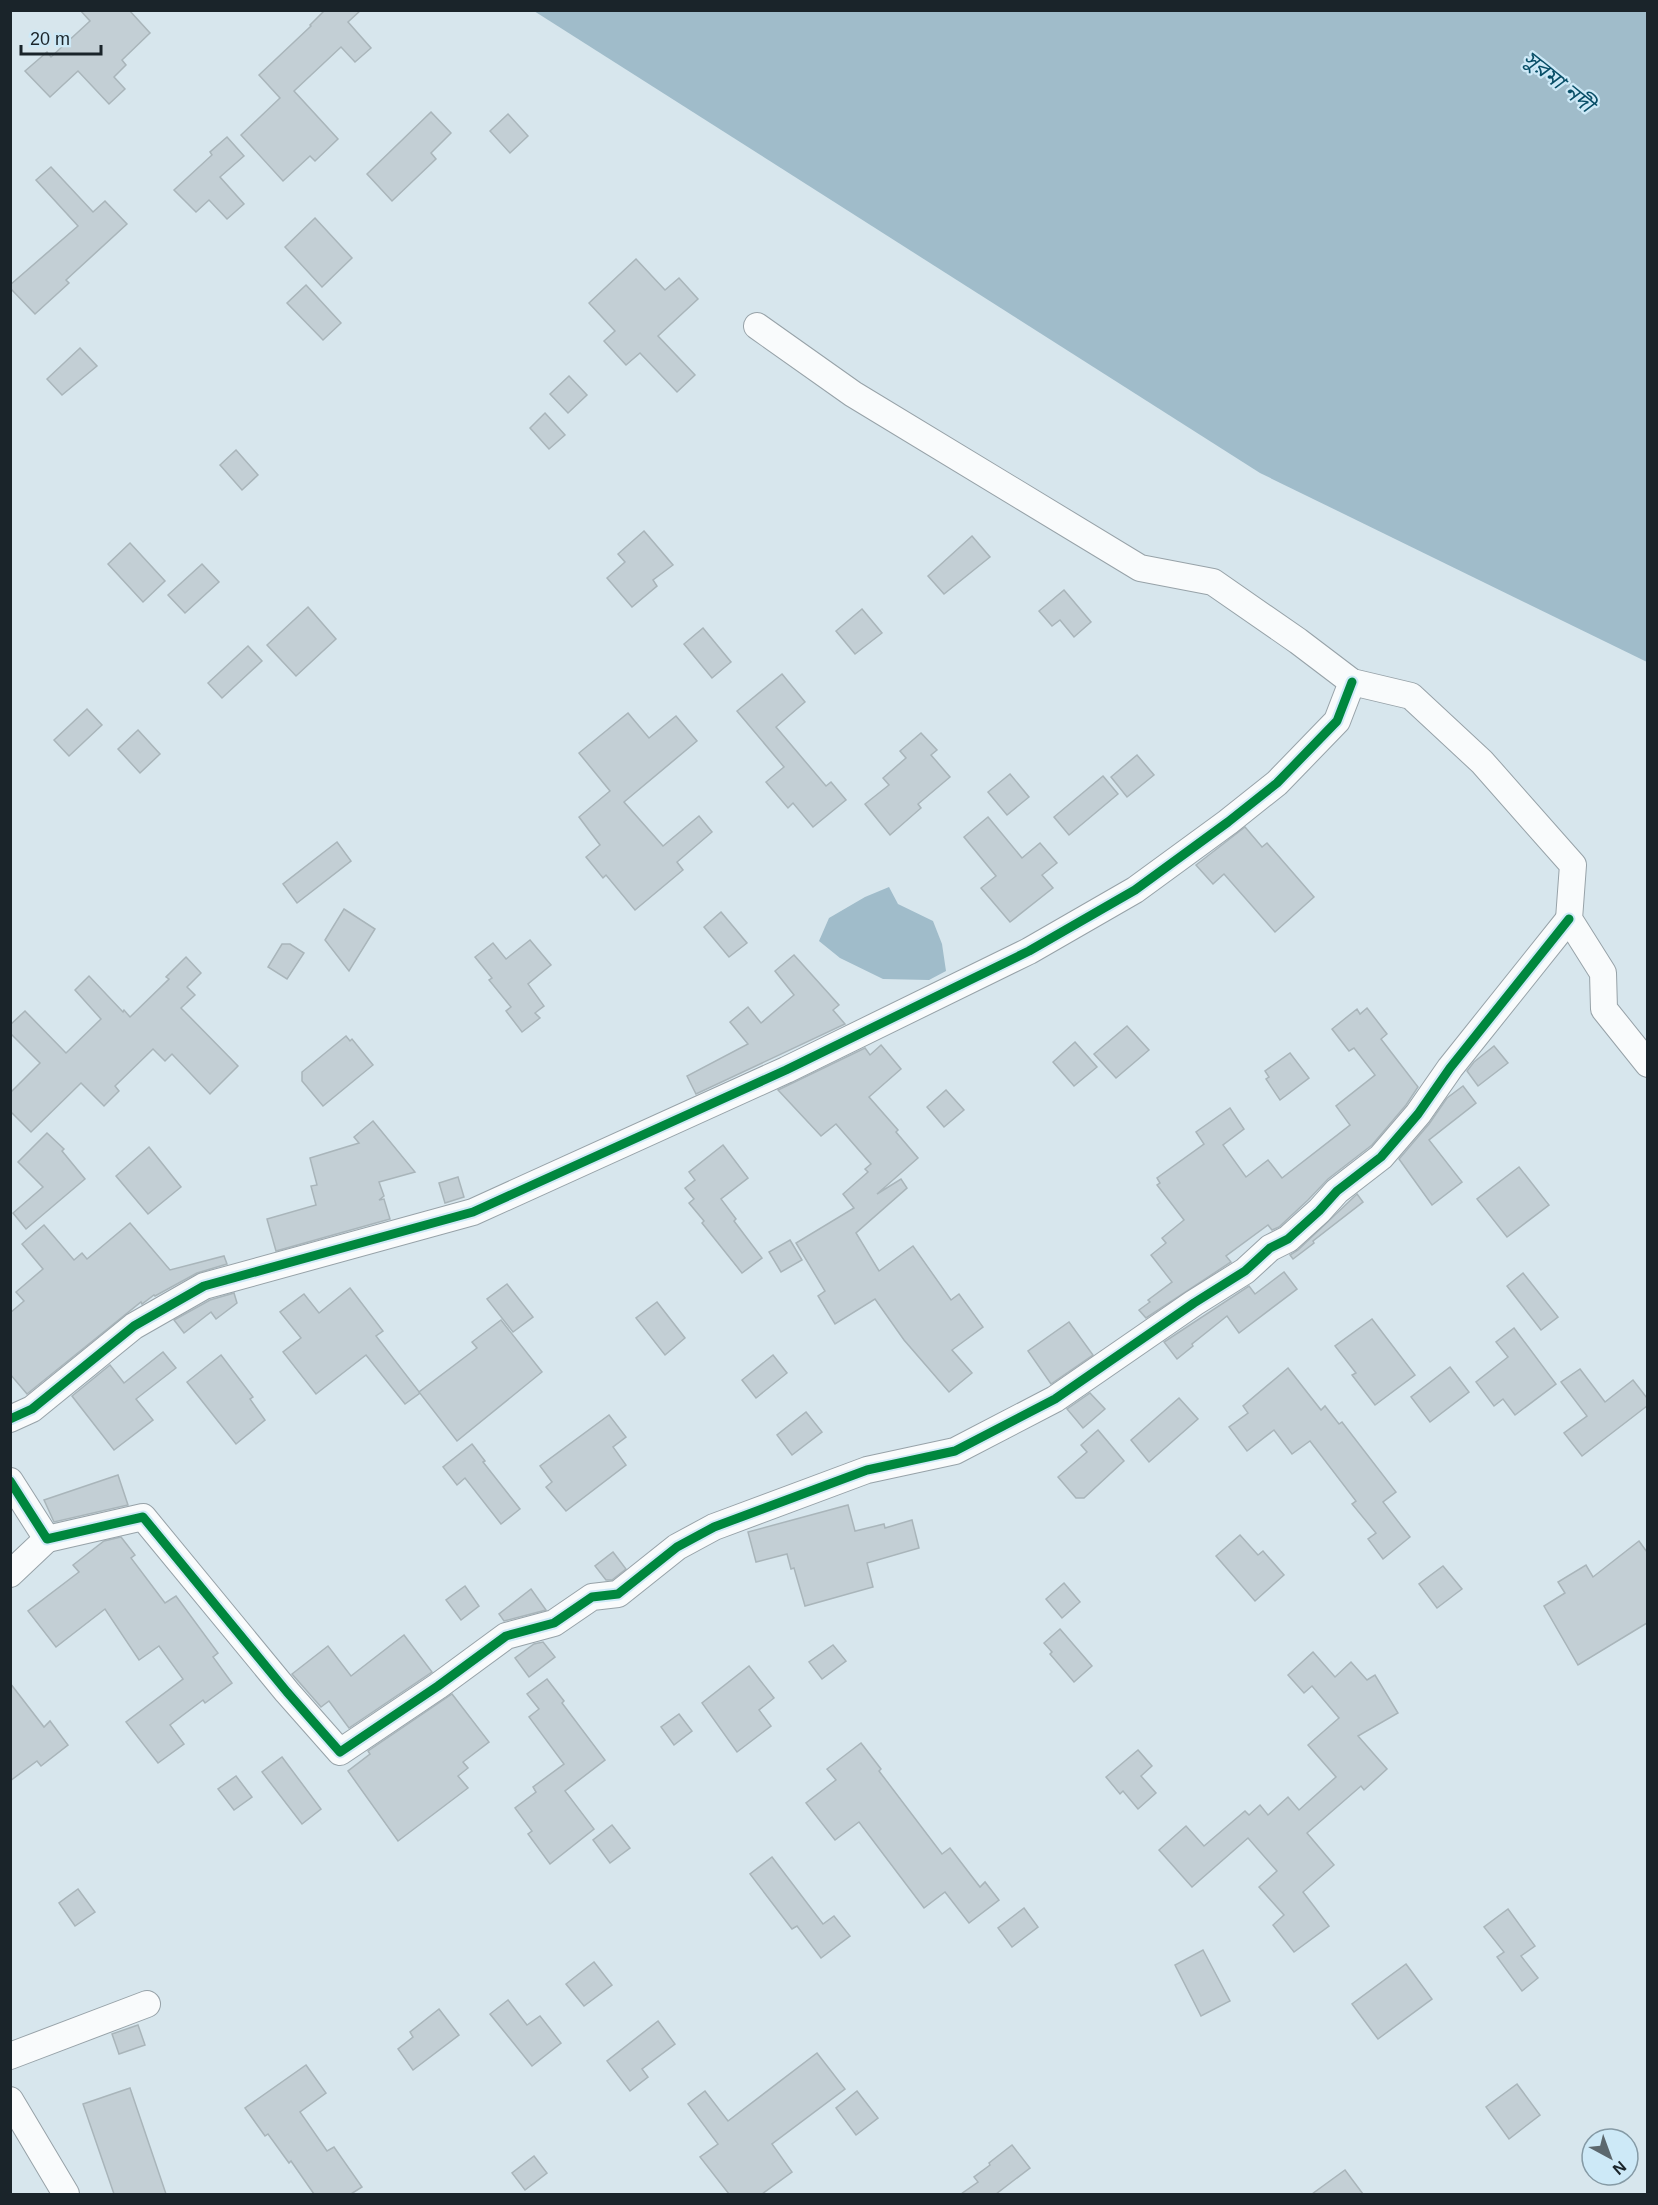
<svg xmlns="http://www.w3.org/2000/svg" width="1658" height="2205" viewBox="0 0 1658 2205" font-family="Arial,'Noto Sans Bengali',sans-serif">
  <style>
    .water { fill: #a0bcca }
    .building { fill: #c3cfd5; stroke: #a9b5ba; stroke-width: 1.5 }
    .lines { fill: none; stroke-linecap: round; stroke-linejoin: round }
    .street-casing { stroke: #97a2a8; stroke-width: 28 }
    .street { stroke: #f9fbfc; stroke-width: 26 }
    .cycleway-casing { stroke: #cde9f7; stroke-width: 13 }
    .cycleway { stroke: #00873e; stroke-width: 9 }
    .labels { text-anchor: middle; stroke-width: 4.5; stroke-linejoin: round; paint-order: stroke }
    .water-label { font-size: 22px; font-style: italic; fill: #084e67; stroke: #cde9f7 }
  </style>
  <rect width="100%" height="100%" fill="#d7e6ed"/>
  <g class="water">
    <path d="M534 11H1647V662L1260 473Z"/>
    <path d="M889 887 898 904 933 921 942 944 946 971 929 980 883 979 840 958 819 941 829 918 865 897Z"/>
  </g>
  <g class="building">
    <path d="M80 10H129L150 33 122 60 126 65 114 77 125 89 109 104 78 71 50 97 25 71 47 52 51 57 90 21Z"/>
    <path d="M325 10H361L348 22 371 48 355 62 341 47 294 91 338 139 315 161 310 156 283 181 241 135 280 98 259 75 311 26 310 25Z"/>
    <path d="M431 112 451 133 431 153 436 159 392 201 367 174Z"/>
    <path d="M508 114 528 136 510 153 490 131Z"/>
    <path d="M227 137 244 156 220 177 244 204 227 219 209 200 196 212 174 190 212 155 210 152Z"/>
    <path d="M51 167 93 212 105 201 127 224 66 280 69 283 35 314 10 288V285L78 226 36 180Z"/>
    <path d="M315 218 352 258 322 287 285 247Z"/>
    <path d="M636 259 665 290 679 278 698 299 658 336 695 375 677 392 640 353 626 365 604 341 615 331 589 303Z"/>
    <path d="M306 285 341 323 323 340 287 303Z"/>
    <path d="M80 348 97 366 62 395 47 379Z"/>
    <path d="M569 376 587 395 568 413 550 394Z"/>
    <path d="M545 413 565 435 549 449 530 428Z"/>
    <path d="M236 450 258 475 242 490 220 465Z"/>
    <path d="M644 531 673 565 653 580 657 586 632 607 607 578 625 562 618 554Z"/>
    <path d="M972 536 990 557 944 594 928 576Z"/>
    <path d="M130 543 165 581 143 602 108 564Z"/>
    <path d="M202 564 219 582 185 613 168 595Z"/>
    <path d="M1064 590 1091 622 1074 637 1060 620 1052 626 1039 611Z"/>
    <path d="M308 607 336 639 296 676 267 645Z"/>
    <path d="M862 609 882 633 855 654 836 631Z"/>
    <path d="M703 628 731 662 712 678 684 644Z"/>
    <path d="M248 646 262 661 222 698 208 683Z"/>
    <path d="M782 674 805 702 776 727 826 786 831 782 846 800 813 827 793 803 788 808 766 782 784 767 737 711Z"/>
    <path d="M87 709 102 725 69 756 54 740Z"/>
    <path d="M628 713 649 738 676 716 697 741 624 802 663 846 699 816 712 832 677 862 683 870 635 910 606 875 603 878 586 857 600 845 579 817 610 791 579 753Z"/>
    <path d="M138 730 160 754 140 773 118 749Z"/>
    <path d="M921 733 937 750 931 755 950 777 918 804 921 808 890 835 865 804 889 785 883 778 906 758 900 751Z"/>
    <path d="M1137 755 1154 775 1127 797 1111 777Z"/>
    <path d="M1010 774 1029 797 1007 815 988 792Z"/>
    <path d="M1103 776 1118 794 1069 835 1054 817Z"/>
    <path d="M988 817 1022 858 1040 843 1057 863 1042 875 1053 888 1010 922 981 888 996 876 964 837Z"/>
    <path d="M1245 827 1262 847 1267 843 1314 897 1275 932 1224 874 1213 884 1196 865Z"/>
    <path d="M337 842 351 861 297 903 283 884Z"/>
    <path d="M344 909 375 929 349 971 325 940Z"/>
    <path d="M721 912 747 943 729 957 704 927Z"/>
    <path d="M530 940 551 965 528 984 544 1006 535 1013 540 1018 522 1032 506 1011 511 1007 489 980 492 978 475 957 493 943 506 959Z"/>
    <path d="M282 944H290L304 953 287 979 268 967Z"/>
    <path d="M794 955 839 1005 833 1010 845 1024 696 1094 687 1076 748 1044 730 1022 748 1007 761 1023 794 995 775 971Z"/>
    <path d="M186 957 201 973 187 987 195 995 181 1008 238 1066 210 1094 172 1054 165 1061 153 1049 115 1086 119 1091 104 1106 81 1083 31 1132 10 1111V1093L40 1063 10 1033V1025L25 1011 66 1053 101 1019 75 990 89 976 123 1012 124 1010 130 1017 169 979 166 977Z"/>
    <path d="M1367 1008 1387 1034 1381 1039 1418 1087 1406 1105 1372 1145 1328 1179 1308 1200 1279 1227 1272 1230 1268 1225 1226 1256 1231 1262 1146 1318 1139 1310 1150 1302 1148 1300 1172 1282 1151 1255 1166 1243 1162 1238 1184 1220 1157 1185 1160 1183 1157 1178 1204 1144 1196 1132 1230 1108 1244 1129 1223 1145 1246 1177 1268 1160 1282 1178 1350 1125 1336 1106 1375 1075 1354 1048 1349 1051 1332 1029 1357 1009 1360 1014Z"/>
    <path d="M1127 1026 1149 1050 1116 1078 1094 1054Z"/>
    <path d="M346 1036 350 1041 352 1039 373 1065 323 1106 302 1081V1072Z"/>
    <path d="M1075 1042 1097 1067 1074 1086 1053 1062Z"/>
    <path d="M881 1045 901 1069 869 1097 898 1130 896 1132 918 1158 877 1194 901 1179 907 1188 856 1233 879 1271 913 1246 951 1300 959 1294 983 1327 952 1350 972 1373 949 1392 904 1340 875 1299 835 1324 818 1296 825 1291 796 1243 854 1208 843 1194 868 1172 865 1169 871 1164 836 1124 821 1136 778 1090 865 1048 870 1055Z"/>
    <path d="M1494 1046 1508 1063 1478 1086 1467 1071 1474 1062Z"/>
    <path d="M1290 1053 1309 1078 1280 1100 1266 1079 1269 1077 1265 1071Z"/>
    <path d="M1463 1086 1476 1103 1429 1140 1462 1182 1432 1205 1399 1159 1429 1124 1447 1098Z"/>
    <path d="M946 1090 964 1110 944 1127 927 1107Z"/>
    <path d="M373 1121 415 1172 379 1182 384 1196 379 1200 384 1199 390 1219 276 1251 267 1219 316 1205 311 1186 317 1185 310 1158 359 1143 354 1137Z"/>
    <path d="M47 1133 64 1149 62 1151 85 1179 26 1229 13 1213 43 1187 18 1162Z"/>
    <path d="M723 1145 748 1178 721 1199 736 1219 734 1221 762 1258 742 1273 702 1223 704 1221 689 1203 694 1199 685 1188 695 1180 689 1172Z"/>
    <path d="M149 1147 181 1187 148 1214 116 1176Z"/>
    <path d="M1519 1167 1549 1205 1507 1237 1477 1199Z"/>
    <path d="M458 1177 464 1197 445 1203 439 1183Z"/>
    <path d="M1357 1194 1363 1202 1313 1241 1314 1243 1293 1259 1290 1255 1298 1250Z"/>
    <path d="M130 1223 170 1270 224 1256 227 1264 197 1273 155 1296 154 1295 142 1304 141 1302 27 1394 10 1374V1313L24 1301 16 1292 43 1269 22 1244 44 1225 74 1260 82 1253 87 1259Z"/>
    <path d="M790 1240 802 1260 781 1272 769 1252Z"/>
    <path d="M1284 1272 1297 1289 1239 1333 1227 1316 1192 1344 1193 1346 1177 1359 1164 1342 1249 1286 1255 1294Z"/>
    <path d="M1523 1273 1558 1317 1541 1330 1507 1286Z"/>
    <path d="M507 1284 533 1317 513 1332 487 1299Z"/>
    <path d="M350 1288 383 1331 376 1336 420 1393 405 1404 366 1355 316 1394 283 1352 301 1338 280 1312 304 1294 319 1313Z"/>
    <path d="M234 1293 237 1303 216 1319 211 1312 184 1333 174 1320 210 1300Z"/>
    <path d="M657 1302 685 1338 665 1355 636 1318Z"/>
    <path d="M1372 1319 1415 1375 1375 1405 1352 1375 1356 1373 1335 1346Z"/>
    <path d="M501 1320 542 1372 457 1441 419 1392 477 1348 472 1342Z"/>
    <path d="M1069 1322 1093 1355 1051 1384 1028 1351Z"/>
    <path d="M1514 1328 1556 1384 1515 1415 1503 1399 1494 1406 1476 1382 1508 1357 1496 1342Z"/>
    <path d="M163 1352 176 1368 136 1399 153 1420 114 1450 72 1396 110 1365 124 1383Z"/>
    <path d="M221 1355 253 1397 250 1399 265 1420 236 1444 187 1382Z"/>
    <path d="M773 1355 787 1373 756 1398 742 1380Z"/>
    <path d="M1450 1367 1469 1392 1430 1422 1411 1397Z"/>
    <path d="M1288 1368 1321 1410 1325 1406 1339 1424 1342 1422 1396 1492 1383 1502 1410 1537 1383 1559 1368 1539 1376 1533 1352 1504 1356 1501 1310 1441 1292 1454 1274 1430 1247 1451 1229 1427 1248 1413 1243 1406Z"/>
    <path d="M1580 1369 1605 1402 1633 1380 1647 1398V1406L1582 1456 1564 1433 1587 1416 1561 1382Z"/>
    <path d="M1090 1393 1105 1409 1083 1428 1067 1409Z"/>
    <path d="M1179 1398 1198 1419 1149 1462 1131 1440Z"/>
    <path d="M806 1412 822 1432 792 1455 777 1435Z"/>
    <path d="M609 1415 626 1437 613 1447 626 1465 566 1511 546 1487 552 1482 540 1466Z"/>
    <path d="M1098 1430 1124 1461 1084 1498H1076L1058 1477 1087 1452 1081 1445Z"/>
    <path d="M472 1444 485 1461 483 1462 520 1509 501 1524 465 1478 457 1485 443 1467Z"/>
    <path d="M118 1475 128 1505 54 1522 44 1500Z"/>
    <path d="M848 1505 855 1531 884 1524 885 1528 912 1520 919 1548 867 1563 873 1587 805 1606 794 1568 791 1569 787 1554 756 1562 748 1532Z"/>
    <path d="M1240 1535 1258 1555 1263 1551 1284 1575 1255 1601 1216 1556Z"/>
    <path d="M121 1537 135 1555 131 1558 165 1603 176 1596 218 1653 213 1657 232 1683 205 1703 203 1700 170 1725 184 1744 158 1763 126 1722 183 1679 159 1646 139 1660 105 1609 56 1647 28 1611 79 1572 73 1565 104 1541Z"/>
    <path d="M1639 1541 1647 1552V1623L1578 1665 1544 1606 1565 1593 1558 1582 1586 1565 1593 1577Z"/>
    <path d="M613 1552 626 1569 612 1580H606L595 1566Z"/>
    <path d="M1443 1566 1462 1589 1437 1608 1419 1584Z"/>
    <path d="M1064 1583 1080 1602 1062 1618 1046 1599Z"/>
    <path d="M465 1586 479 1606 461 1620 446 1600Z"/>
    <path d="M531 1589 546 1610 504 1621 499 1614Z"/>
    <path d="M1060 1629 1092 1666 1074 1682 1050 1654 1052 1652 1044 1643Z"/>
    <path d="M404 1635 432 1672 349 1728 329 1701 321 1707 292 1674 328 1646 351 1676Z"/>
    <path d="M543 1642 555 1657 529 1677 515 1658 534 1644Z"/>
    <path d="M833 1645 846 1661 822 1679 809 1662Z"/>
    <path d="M1313 1652 1335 1677 1351 1662 1367 1680 1375 1675 1398 1713 1358 1736 1387 1769 1364 1790 1361 1786 1307 1833 1334 1865 1303 1892 1329 1926 1294 1952 1273 1925 1284 1915 1259 1887 1277 1871 1248 1838 1192 1887 1159 1850 1186 1826 1204 1846 1245 1811 1249 1815 1260 1805 1268 1815 1288 1797 1299 1810 1336 1777 1308 1745 1339 1718 1312 1686 1304 1693 1288 1675Z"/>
    <path d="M749 1666 774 1698 759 1710 771 1726 737 1752 702 1703Z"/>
    <path d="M547 1679 564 1701 562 1703 605 1760 565 1791 594 1829 550 1864 528 1834 532 1831 515 1808 536 1792 533 1787 564 1764 529 1717 539 1709 527 1694Z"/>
    <path d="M10 1683 44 1727 50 1721 68 1745 41 1766 37 1761 10 1781Z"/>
    <path d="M452 1694 489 1742 463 1762 468 1768 458 1776 468 1788 398 1841 348 1771 370 1754 368 1751Z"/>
    <path d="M679 1714 692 1731 674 1745 661 1727Z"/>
    <path d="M861 1743 881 1769 879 1771 942 1854 950 1848 980 1887 985 1882 999 1900 969 1923 945 1892 924 1908 859 1822 835 1840 806 1803 836 1780 827 1769Z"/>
    <path d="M1138 1750 1152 1766 1141 1776 1156 1793 1138 1809 1123 1791 1120 1794 1106 1777Z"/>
    <path d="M282 1757 321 1809 302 1824 262 1772Z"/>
    <path d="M236 1776 252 1797 234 1810 218 1789Z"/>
    <path d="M612 1825 630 1848 610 1863 593 1840Z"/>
    <path d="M772 1857 823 1924 834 1916 850 1936 821 1958 797 1926 792 1929 750 1874Z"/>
    <path d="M78 1889 95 1912 75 1926 59 1903Z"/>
    <path d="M1024 1908 1038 1927 1012 1947 998 1928Z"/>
    <path d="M1508 1909 1535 1946 1521 1956 1538 1978 1522 1991 1497 1957 1504 1952 1484 1927Z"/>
    <path d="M1203 1950 1230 2001 1201 2016 1175 1965Z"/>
    <path d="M594 1962 612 1985 584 2006 566 1984Z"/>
    <path d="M1406 1964 1432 1999 1378 2039 1352 2004Z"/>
    <path d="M508 2000 527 2025 540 2016 561 2043 532 2066 490 2014Z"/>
    <path d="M439 2009 459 2035 413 2070 398 2049 413 2037 410 2032Z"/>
    <path d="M658 2021 675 2044 642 2069 648 2077 630 2091 607 2061Z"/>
    <path d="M138 2025 145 2045 119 2054 112 2034Z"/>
    <path d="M817 2053 845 2089 772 2144 792 2172 762 2194H729L700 2157 718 2144 688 2104 705 2091 728 2121Z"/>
    <path d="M306 2065 326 2093 300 2112 327 2151 334 2147 362 2187 351 2194H314L291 2161 289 2163 268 2134 265 2136 245 2108Z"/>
    <path d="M1517 2084 1540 2115 1509 2139 1486 2107Z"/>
    <path d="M130 2088 166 2194H114L83 2104Z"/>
    <path d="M857 2091 878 2118 856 2135 836 2108Z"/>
    <path d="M1012 2145 1030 2168 996 2194H961L978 2182 974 2177 990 2165 989 2163Z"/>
    <path d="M534 2156 547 2173 525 2190 512 2173Z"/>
    <path d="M1345 2170 1363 2194H1312Z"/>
  </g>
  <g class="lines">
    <g class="street-casing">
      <g id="street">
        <path d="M757 326 853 394 1140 568 1213 582 1298 641 1352 682 1411 696 1482 762 1573 865 1569 919 1603 973 1604 1009 1648 1064"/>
        <path d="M10 1419 32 1409 134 1326 204 1286 473 1212 786 1070 1029 951 1135 890 1228 822 1277 783 1337 721 1352 682"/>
        <path d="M10 1481 47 1539 143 1517 287 1692 340 1752 438 1686 506 1636 554 1623 592 1597 618 1594 677 1547 714 1527 867 1470 955 1451 1055 1399 1194 1303 1245 1271 1270 1248 1288 1239 1319 1211 1337 1191 1381 1157 1418 1114 1450 1068 1569 919"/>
        <path d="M10 1574 47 1539"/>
        <path d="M10 2056 147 2004"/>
        <path d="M10 2100 66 2194"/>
      </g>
    </g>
    <use href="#street" class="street"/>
    <g class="cycleway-casing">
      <g id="cycleway">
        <path d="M10 1419 32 1409 134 1326 204 1286 473 1212 786 1070 1029 951 1135 890 1228 822 1277 783 1337 721 1352 682"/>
        <path d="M10 1481 47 1539 143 1517 287 1692 340 1752 438 1686 506 1636 554 1623 592 1597 618 1594 677 1547 714 1527 867 1470 955 1451 1055 1399 1194 1303 1245 1271 1270 1248 1288 1239 1319 1211 1337 1191 1381 1157 1418 1114 1450 1068 1569 919"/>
      </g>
    </g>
    <use href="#cycleway" class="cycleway"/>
  </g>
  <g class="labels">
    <g class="water-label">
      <text transform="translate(1559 81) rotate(39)" y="8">সুরমা নদী</text>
    </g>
  </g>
  <rect width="1658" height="2205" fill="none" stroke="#1a242a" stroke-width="24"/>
  <g transform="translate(1610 2157) rotate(139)"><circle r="28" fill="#cde9f7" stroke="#859aa5" stroke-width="1.5"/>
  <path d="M0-4.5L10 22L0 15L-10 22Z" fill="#5c686e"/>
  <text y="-9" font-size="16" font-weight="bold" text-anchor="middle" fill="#1a242a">N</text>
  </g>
  <path d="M21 45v9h80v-9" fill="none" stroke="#1a242a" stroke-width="3"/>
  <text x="30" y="45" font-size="18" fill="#1a242a" stroke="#cde9f7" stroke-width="4.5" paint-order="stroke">20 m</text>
</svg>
